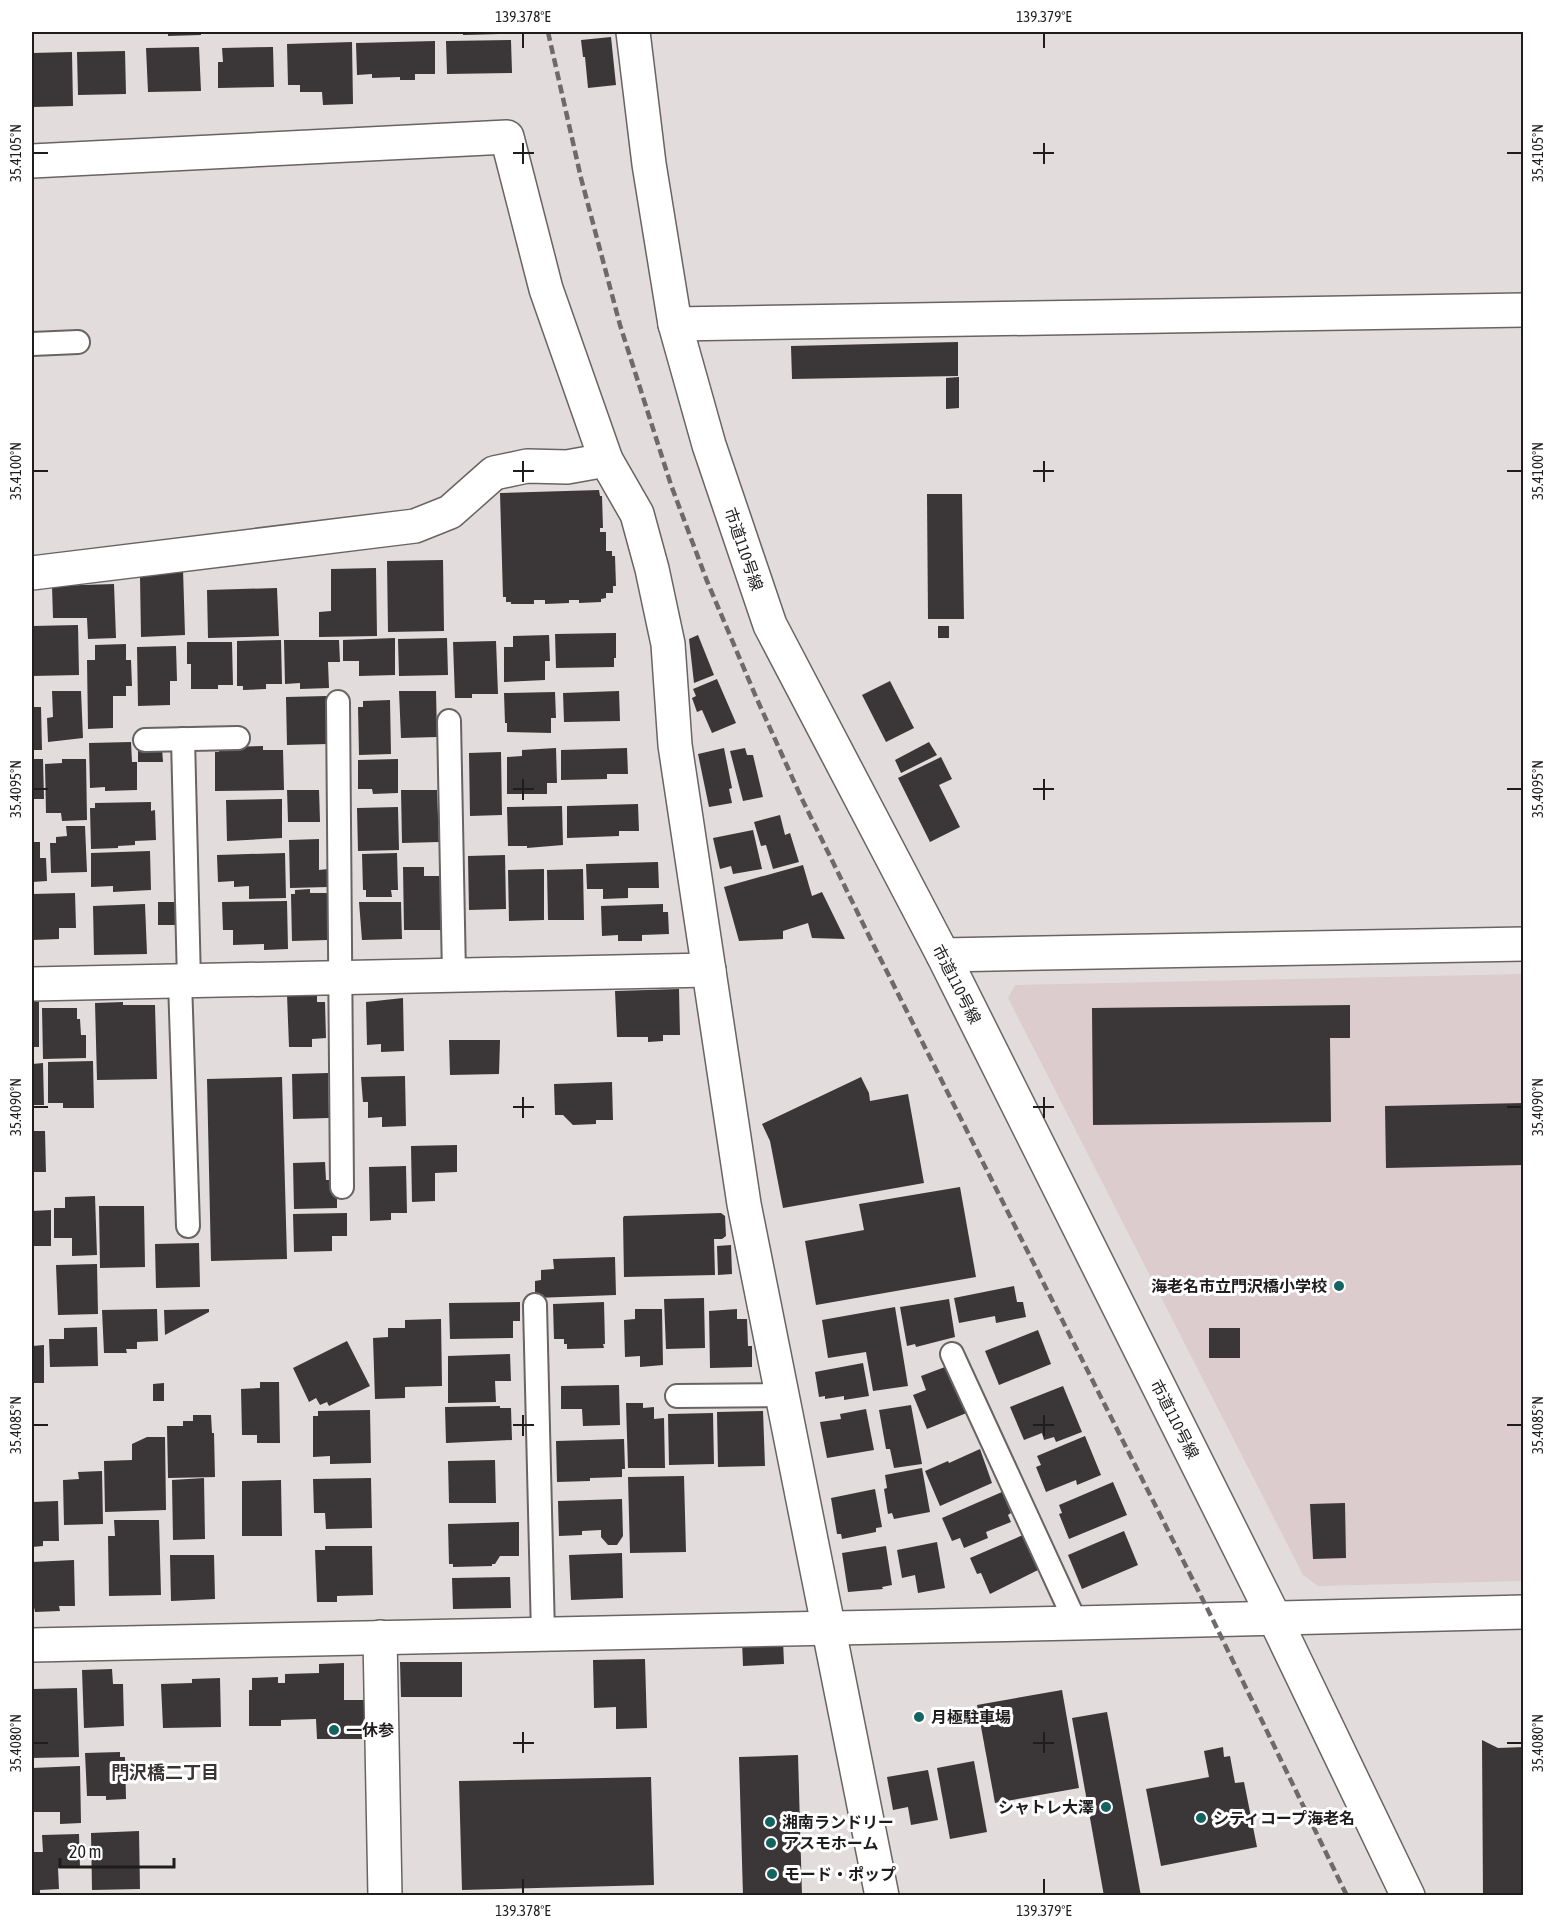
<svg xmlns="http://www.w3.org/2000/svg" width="1555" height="1927" viewBox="0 0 1555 1927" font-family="'Asap Condensed','Noto Sans JP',sans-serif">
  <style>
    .built { fill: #dcccce }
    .building { fill: #3b3637 }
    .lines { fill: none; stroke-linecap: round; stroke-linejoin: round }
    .lane-casing { stroke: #696363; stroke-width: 26 }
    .street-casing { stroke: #696363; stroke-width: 36 }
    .secondary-casing { stroke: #696363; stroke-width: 36 }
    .lane { stroke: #fff; stroke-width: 22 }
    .street { stroke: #fff; stroke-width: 33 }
    .secondary { stroke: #fff; stroke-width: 33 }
    .rail { stroke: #6e696a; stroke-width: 4.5; stroke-dasharray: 9 4.5; stroke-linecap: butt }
    .ticks { fill: none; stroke: #1f1c1d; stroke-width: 2 }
    .poi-dot { fill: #136360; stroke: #fff; stroke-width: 2 }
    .labels { text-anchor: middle; stroke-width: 6; stroke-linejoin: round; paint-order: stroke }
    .street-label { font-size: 16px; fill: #1f1c1d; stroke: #fff }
    .poi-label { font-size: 16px; font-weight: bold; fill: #1f1c1d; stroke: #fff; text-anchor: start }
    .neighbourhood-label { font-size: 18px; font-weight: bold; fill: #3a3435; stroke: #fff }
    .neatline { fill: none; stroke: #1f1c1d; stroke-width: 2 }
    .ticks-label { font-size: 15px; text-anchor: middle; fill: #1f1c1d }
  </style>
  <rect width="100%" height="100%" fill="#e3dcdd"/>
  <path class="built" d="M1523 974V1581L1318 1586 1303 1575 1008 998 1015 985Z"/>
  <g class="building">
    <path d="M168 32H201V35L168 36Z"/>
    <path d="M463 32H499V34L463 35Z"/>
    <path d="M611 37 616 85 588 88 585 57H583L581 40Z"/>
    <path d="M511 40 512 73 447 74 446 41Z"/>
    <path d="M435 41V74H415V80H400V77L372 78V74L357 75 356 43Z"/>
    <path d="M352 42 353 104 323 105 322 92H300V85H288L287 44Z"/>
    <path d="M199 47 201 91 148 92 146 48Z"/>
    <path d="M273 47 274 87 218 88V62H223L222 48Z"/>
    <path d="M125 51 126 94 78 95 77 52Z"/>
    <path d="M72 52 73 106 32 107V53Z"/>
    <path d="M958 342V376L792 379 791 346Z"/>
    <path d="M959 377V408L946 409V378Z"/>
    <path d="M599 490 600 496H602L603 528H600V532H606V551H612V556H615L616 586H613V593H606V598L601 599V602L579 603V600H569V603L545 604V600H534V604H511V602H506V597H503L500 493Z"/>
    <path d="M927 494H962L964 619H928Z"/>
    <path d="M443 560 444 631 388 632 387 561Z"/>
    <path d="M376 568 377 636 319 637V612L331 611V569Z"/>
    <path d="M183 569 185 635 141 637 140 577H147V570Z"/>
    <path d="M114 584 116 638 88 639 87 618H53L52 586Z"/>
    <path d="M277 588 279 636 208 638 207 590Z"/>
    <path d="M78 625 79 675 32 676V626Z"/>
    <rect x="938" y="626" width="11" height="12"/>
    <path d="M616 633V658H614V667L556 668 555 634Z"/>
    <path d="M549 635 550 661H545V680L504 682V647H513V636Z"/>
    <path d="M698 635 714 675 694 683 689 639Z"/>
    <path d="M395 638V675L359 676V661H343V640Z"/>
    <path d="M447 638 448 675 399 676 398 639Z"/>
    <path d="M281 640 282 684H266V689L243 690V686H237V641Z"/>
    <path d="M284 640H339L340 662H328L329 688 300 689V683L285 684Z"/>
    <path d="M496 641 498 694H472V698H455L453 642Z"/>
    <path d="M187 642H232L233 685H218V689H191V664H187Z"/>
    <path d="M126 644V660H131L132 686H126V696H113V728L88 729 87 660H95V645Z"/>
    <path d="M176 646 177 681H170V705L138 706 137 647Z"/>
    <path d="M717 679 736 723 712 733 702 710 697 712 692 698 696 696 693 689Z"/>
    <path d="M890 681 914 728 886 742 862 695Z"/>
    <path d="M52 691H81L83 738 48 742 47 718 53 717Z"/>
    <path d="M399 691H436L437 737 401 738Z"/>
    <path d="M619 691 620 721 564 722 563 693Z"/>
    <path d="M555 692 556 718H551V733L507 732V723H505L504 693Z"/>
    <path d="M327 696 328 744 287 745 286 697Z"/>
    <path d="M390 700 391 754 359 755 358 707H363V701Z"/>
    <path d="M32 707H41L42 750H32Z"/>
    <path d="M131 742 132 762H137V790L105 791V787L90 788 89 743Z"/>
    <path d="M929 742 937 755 901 773 895 760Z"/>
    <path d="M263 746V750H283L284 790 215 791V752H219V747Z"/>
    <path d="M162 748 163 762H138V749Z"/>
    <path d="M556 748 557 783H547V794H507V757L522 756V750Z"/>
    <path d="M627 748 628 774H607V779L561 780V750Z"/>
    <path d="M724 748 732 788 729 789 732 803 709 807 698 754Z"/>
    <path d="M745 748 747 755H753L763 797 743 801 730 751Z"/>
    <path d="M501 752 502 815 470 816 469 753Z"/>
    <path d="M941 757 952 779 939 785 960 827 930 842 898 778Z"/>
    <path d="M32 759H43L44 799H32Z"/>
    <path d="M62 759H86L87 820 62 821 61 813H46L45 764 62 763Z"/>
    <path d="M398 759V793L373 794 372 789H358V760Z"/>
    <path d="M287 790H319L320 822H288Z"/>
    <path d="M401 790H437L439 842 402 843Z"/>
    <path d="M282 799V838L227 841 226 800Z"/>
    <path d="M151 802V811L155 810 156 840 135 841V845L118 846V848L91 849 90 808H95V803Z"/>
    <path d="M638 804 639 831H619V836L567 838V806Z"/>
    <path d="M562 806 563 845 527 848V846H508L507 807Z"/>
    <path d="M398 807 399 850 358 851 357 808Z"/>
    <path d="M780 815 785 835 790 833 799 862 773 869 766 845 761 846 754 822Z"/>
    <path d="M66 826H85L87 872 51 873 50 843H56V837L67 836Z"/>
    <path d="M753 830 762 869 733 874 731 866 720 869 713 838Z"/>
    <path d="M319 839V870L328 869V887L290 888 289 840Z"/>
    <path d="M32 842H40V858H46L47 881 32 882Z"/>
    <path d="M150 851 151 890 113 892V886L91 887V853Z"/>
    <path d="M285 853 286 898 249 899V886L234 887V881L218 882 217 855Z"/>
    <path d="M397 853 398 890H391L392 897H366V890H363L362 854Z"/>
    <path d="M505 855 506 909 469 910 468 856Z"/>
    <path d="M658 862 659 888H628V898L603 899V889H587L586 864Z"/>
    <path d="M803 865 812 896 822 892 845 939 812 938 808 923 783 931V939L739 941 724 887Z"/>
    <path d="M403 867H424V876H440L441 930H404Z"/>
    <path d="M544 869V920L509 921 508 870Z"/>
    <path d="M583 869 584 920H548L547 870Z"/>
    <path d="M310 889V893H327V914H332V930H327V940L292 941 291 894H295V890Z"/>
    <path d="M75 893 76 928H59V939L32 940V894Z"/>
    <path d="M287 901 288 949 264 950V944L233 945V930H223L222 902Z"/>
    <path d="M158 902H176L177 925H158Z"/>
    <path d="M359 902H401L402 939 362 940Z"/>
    <path d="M145 904 147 954 94 955 93 906Z"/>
    <path d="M663 904V912H668L669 934 642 935V941H618V935L602 936 601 906Z"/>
    <path d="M679 989 680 1035H663V1041L648 1042V1037H617L615 991Z"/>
    <path d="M317 993V1002H325L326 1038 312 1039V1047H289L287 994Z"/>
    <path d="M403 998 404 1051 381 1052V1044L367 1045 366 1002Z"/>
    <rect x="32" y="1002" width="7" height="45"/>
    <path d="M123 1002V1005H155L157 1079 97 1080 95 1003Z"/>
    <path d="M1350 1005V1038H1330L1331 1122 1093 1125 1092 1008Z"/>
    <path d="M42 1008H77V1019H80L81 1035H86V1058L43 1059Z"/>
    <path d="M449 1040H500L499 1074 450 1075Z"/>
    <path d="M93 1061 94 1108H63V1103H48V1062Z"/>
    <path d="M43 1063 44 1105H32V1064Z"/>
    <path d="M328 1073 329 1118 293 1119 292 1074Z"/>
    <path d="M405 1076 406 1126 382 1127V1117L368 1118V1102H363L361 1077Z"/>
    <path d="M282 1077 287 1259 211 1261 207 1079Z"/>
    <path d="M861 1077 869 1093 870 1101 908 1094 924 1183 783 1208 770 1141 762 1124Z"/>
    <path d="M612 1082 613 1120H596V1124L573 1125 563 1115H555L554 1084Z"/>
    <path d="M1524 1103V1165L1386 1168 1385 1106Z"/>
    <path d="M32 1131H45L46 1172H32Z"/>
    <path d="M457 1145V1172L435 1173V1201L412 1202 411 1146Z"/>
    <path d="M325 1162 326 1180H337V1208L294 1209 293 1163Z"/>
    <path d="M406 1166 407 1213H391V1220L370 1221 369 1167Z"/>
    <path d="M960 1187 976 1277 816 1305 805 1241 864 1230 859 1204Z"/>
    <path d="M95 1196 97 1255 72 1256V1238H54V1208H65V1197Z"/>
    <path d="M99 1206H144L145 1267 100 1268Z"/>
    <path d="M51 1210V1246H32V1211Z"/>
    <path d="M347 1213V1236H332V1251L294 1252 293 1214Z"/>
    <path d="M721 1213 725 1216 726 1236 722 1239H714L715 1275 624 1277 623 1218 624 1216Z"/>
    <path d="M199 1243 200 1287 156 1288 155 1244Z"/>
    <path d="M731 1245 732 1274 718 1275 717 1246Z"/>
    <path d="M615 1257 616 1295 535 1298V1281L541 1280V1270L554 1269 553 1259Z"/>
    <path d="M97 1264 98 1314 58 1315 56 1265Z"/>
    <path d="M1014 1286 1017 1302H1023L1026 1317 996 1323 995 1316 959 1323 954 1298Z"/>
    <path d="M704 1298 705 1348 666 1349 664 1299Z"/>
    <path d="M949 1299 955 1337 916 1347 915 1344 907 1346 900 1307Z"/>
    <path d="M520 1302V1321H513V1338L450 1339 449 1303Z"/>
    <path d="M604 1302 605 1344H603L604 1348 567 1349V1344H564V1339H554L553 1304Z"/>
    <path d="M895 1307 908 1386 873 1391 866 1352 828 1358 822 1320Z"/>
    <path d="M157 1309 158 1341 137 1342V1349H126L127 1353H104L102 1310Z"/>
    <path d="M209 1309V1312L165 1335 164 1310Z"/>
    <path d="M635 1309H662L663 1365 640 1367V1356L625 1357 624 1320 635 1319Z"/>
    <path d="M737 1309V1319H747L748 1346H752V1367L710 1368 709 1311Z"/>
    <path d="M441 1319 442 1386 405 1387V1398L375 1399 373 1338 388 1337V1328H405V1320Z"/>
    <path d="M97 1327 98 1366 50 1367 49 1339H64V1328Z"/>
    <rect x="1209" y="1328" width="31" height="30"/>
    <path d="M1038 1330 1051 1364 999 1385 985 1351Z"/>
    <path d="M347 1341 370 1386 329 1406 327 1402 320 1405 316 1398 309 1402 293 1368Z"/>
    <path d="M44 1345V1383H32V1346Z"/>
    <path d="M510 1354 511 1381H495L496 1402 448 1403V1356Z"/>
    <path d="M863 1363 869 1396 844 1400V1396L825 1399V1396L819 1397 815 1372Z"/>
    <path d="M945 1367 950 1380 955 1378 969 1412 927 1429 913 1395 926 1390 921 1376Z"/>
    <path d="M260 1382H279L280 1443H257V1435H242L241 1389 260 1388Z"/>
    <path d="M164 1383V1401H153V1384Z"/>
    <path d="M619 1385 620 1425 583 1426 582 1409H561V1386Z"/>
    <path d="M1063 1386 1082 1432 1056 1442 1054 1437 1044 1440 1042 1433 1024 1440 1010 1407Z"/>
    <path d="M626 1403H643V1408L654 1407V1419L664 1418 665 1468H628Z"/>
    <path d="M911 1405 922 1464 894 1468 890 1449H886L879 1410Z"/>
    <path d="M500 1406V1408H511L512 1440 446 1443 445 1407Z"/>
    <path d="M866 1409 874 1450 827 1458 820 1422 841 1419 840 1414Z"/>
    <path d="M370 1410 371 1463 330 1464V1456L313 1457V1416H318V1411Z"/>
    <path d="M763 1411 765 1466 718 1467 717 1412Z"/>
    <path d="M713 1413 714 1464 669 1465 668 1414Z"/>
    <path d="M193 1415H211L212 1433H214L215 1477 168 1478 167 1426H183V1421H193Z"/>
    <path d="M1085 1436 1101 1475 1077 1485 1076 1480 1046 1492 1036 1467 1041 1465 1037 1456Z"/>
    <path d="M147 1437H165L166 1510 105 1512 104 1461 132 1460V1444Z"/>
    <path d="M624 1439 625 1469H622V1477L590 1478V1481L557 1482 556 1441Z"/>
    <path d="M980 1449 992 1483 940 1506 925 1471 948 1461 949 1463Z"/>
    <path d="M495 1460 496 1503H449L448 1461Z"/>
    <path d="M922 1468 930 1512 894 1519 892 1513 888 1514 884 1489 887 1488 885 1475Z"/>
    <path d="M102 1471 103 1524 64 1525 63 1480 79 1479 78 1472Z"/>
    <path d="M684 1476 686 1552 630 1553 628 1477Z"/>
    <path d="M204 1478 205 1539 173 1540 172 1480Z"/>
    <path d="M371 1478 372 1528 326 1529 325 1513H314L313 1479Z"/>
    <path d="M281 1480 282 1536H242V1481Z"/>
    <path d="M1113 1482 1127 1515 1069 1539 1059 1514 1062 1513 1059 1505Z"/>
    <path d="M875 1489 882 1527 876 1528V1532L842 1539 841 1534H837L831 1498Z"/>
    <path d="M1002 1492 1011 1513 1008 1515 1011 1522 986 1532 988 1538 964 1548 960 1538 952 1541 942 1518Z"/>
    <path d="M622 1499 623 1536 617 1545H608L601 1537V1530L582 1531V1535L559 1536 558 1501Z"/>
    <path d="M58 1501 59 1541H43V1546L32 1547V1502Z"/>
    <path d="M1345 1503 1346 1558 1313 1559 1310 1504Z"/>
    <path d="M114 1520H159L161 1595 109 1596 108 1536H115Z"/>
    <path d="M519 1522V1556H500L495 1564H492V1566L453 1567V1564H449L448 1524Z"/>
    <path d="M1124 1531 1138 1565 1082 1589 1068 1555Z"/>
    <path d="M1023 1535 1038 1570 990 1594 981 1573 977 1574 970 1558Z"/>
    <path d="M937 1542 945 1588 918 1593 915 1575 902 1578 897 1550Z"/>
    <path d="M325 1546H372L373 1595 337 1596V1602H317L315 1550H325Z"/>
    <path d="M886 1546 892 1585 882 1587 883 1589 848 1592 842 1553Z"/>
    <path d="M622 1553 623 1598 571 1600 569 1555Z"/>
    <path d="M170 1555H214L215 1599 171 1601Z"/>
    <path d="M74 1560 75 1606H59L60 1611 35 1612 34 1607H32V1562Z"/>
    <path d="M510 1577 511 1608 453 1609 452 1578Z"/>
    <path d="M783 1640 784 1664 743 1666 742 1641Z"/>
    <path d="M645 1659 647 1728 616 1729V1707L594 1708 593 1660Z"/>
    <path d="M400 1662H462V1697H401Z"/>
    <path d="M344 1663V1700H367V1739H317L316 1719 281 1720V1726H249V1690H252V1678L278 1677V1683H285V1674L319 1673V1664Z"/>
    <path d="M112 1669 113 1684H123L124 1726 84 1728 82 1670Z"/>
    <path d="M220 1678 221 1727 163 1728 161 1684 192 1683V1679Z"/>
    <path d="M77 1688 79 1757 32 1758V1689Z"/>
    <path d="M1062 1690 1079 1788 995 1803 977 1705Z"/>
    <path d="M1107 1712 1141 1896H1104L1072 1718Z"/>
    <path d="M1482 1740 1498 1748 1524 1747V1896H1483Z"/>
    <path d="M1223 1747 1224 1757 1230 1756 1235 1783 1244 1782 1257 1847 1161 1866 1146 1789 1209 1777 1204 1751Z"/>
    <path d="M120 1752V1757H125L126 1799 106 1800V1796H87L85 1753Z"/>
    <path d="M798 1755 802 1896H743L739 1757Z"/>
    <path d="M974 1761 987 1832 950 1839 937 1768Z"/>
    <path d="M80 1766 81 1823 60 1824V1812H32V1768Z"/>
    <path d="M928 1770 938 1820 911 1825 908 1807 893 1810 887 1777Z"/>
    <path d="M651 1777 654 1885 462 1890 459 1781Z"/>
    <path d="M139 1831 140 1889 92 1890 91 1833Z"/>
    <path d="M79 1834 80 1868H58L59 1889 40 1890V1896H32V1852H43L42 1835Z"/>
  </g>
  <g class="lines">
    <g class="lane-casing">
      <g id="lane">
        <path d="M32 344 78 342"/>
        <path d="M338 702 342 1187"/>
        <path d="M449 721 454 975"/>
        <path d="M183 739 189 981"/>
        <path d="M145 740 238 738"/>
        <path d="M180 981 188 1226"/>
        <path d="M535 1305 543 1634"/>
        <path d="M952 1354 1076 1623"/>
        <path d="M677 1396 783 1395"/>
      </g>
    </g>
    <g class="street-casing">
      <g id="street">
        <path d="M32 161 507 137 546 289 606 460 637 514 652 569 668 644 675 745 744 1204 882 1896"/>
        <path d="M675 324 1524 310"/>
        <path d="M32 573 415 526 450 512 494 473 527 466 567 467 606 460"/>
        <path d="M943 955 1524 944"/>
        <path d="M32 984 709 970"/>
        <path d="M380 1637 385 1896"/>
        <path d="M32 1645 1076 1623 1524 1612"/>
      </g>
    </g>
    <g class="secondary-casing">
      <path id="secondary" d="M633 32 649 164 675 324 709 445 770 625 943 955 1275 1619 1408 1896"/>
    </g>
    <use href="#lane" class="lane"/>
    <use href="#street" class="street"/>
    <use href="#secondary" class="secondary"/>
    <path class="rail" d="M548 32 581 178 620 325 671 485 707 581 756 697 801 797 871 940 1213 1620 1347 1896"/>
  </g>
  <path class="ticks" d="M523 33V48M1044 33V48M523 143V164M1044 143V164M33 153H48M513 153H534M1033 153H1054M1507 153H1522M523 461V482M1044 461V482M33 471H48M513 471H534M1033 471H1054M1507 471H1522M523 779V800M1044 779V800M33 789H48M513 789H534M1033 789H1054M1507 789H1522M523 1097V1118M1044 1097V1118M33 1107H48M513 1107H534M1033 1107H1054M1507 1107H1522M523 1415V1436M1044 1415V1436M33 1425H48M513 1425H534M1033 1425H1054M1507 1425H1522M523 1732V1753M1044 1732V1753M33 1743H48M513 1743H534M1033 1743H1054M1507 1743H1522M523 1879V1894M1044 1879V1894"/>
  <g class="poi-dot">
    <circle cx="1339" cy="1286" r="6"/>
    <circle cx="919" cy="1717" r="6"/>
    <circle cx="334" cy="1730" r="6"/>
    <circle cx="1106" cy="1807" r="6"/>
    <circle cx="1201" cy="1818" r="6"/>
    <circle cx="770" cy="1822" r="6"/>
    <circle cx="771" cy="1843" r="6"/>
    <circle cx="772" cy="1874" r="6"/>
  </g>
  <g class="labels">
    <g class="street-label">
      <text transform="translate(744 549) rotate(71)" y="6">市道110号線</text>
      <text transform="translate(957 984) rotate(63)" y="6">市道110号線</text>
      <text transform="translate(1175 1419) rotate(63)" y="6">市道110号線</text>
    </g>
    <g class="poi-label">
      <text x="1327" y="1292" text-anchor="end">海老名市立門沢橋小学校</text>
      <text x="931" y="1723">月極駐車場</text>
      <text x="346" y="1736">一休参</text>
      <text x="1094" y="1813" text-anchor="end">シャトレ大澤</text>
      <text x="1213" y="1824">シティコープ海老名</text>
      <text x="782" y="1828">湘南ランドリー</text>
      <text x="783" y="1849">アスモホーム</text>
      <text x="784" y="1880">モード・ポップ</text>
    </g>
    <g class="neighbourhood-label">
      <text x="165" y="1779">門沢橋二丁目</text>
    </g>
  </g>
  <rect width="1555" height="1927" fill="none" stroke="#ffffff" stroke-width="66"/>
  <path d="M60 1858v9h114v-9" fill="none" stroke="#1f1c1d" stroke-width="3"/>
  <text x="69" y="1858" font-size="18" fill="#1f1c1d" stroke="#ffffff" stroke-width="4.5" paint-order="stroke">20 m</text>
  <rect x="33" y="33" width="1489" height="1861" class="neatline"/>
  <g class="ticks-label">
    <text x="523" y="22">139.378°E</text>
    <text x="1044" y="22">139.379°E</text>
    <text transform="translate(16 153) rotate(-90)" y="5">35.4105°N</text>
    <text transform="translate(1538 153) rotate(-90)" y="5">35.4105°N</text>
    <text transform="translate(16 471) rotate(-90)" y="5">35.4100°N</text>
    <text transform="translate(1538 471) rotate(-90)" y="5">35.4100°N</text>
    <text transform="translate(16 789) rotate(-90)" y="5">35.4095°N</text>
    <text transform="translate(1538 789) rotate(-90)" y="5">35.4095°N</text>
    <text transform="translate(16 1107) rotate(-90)" y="5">35.4090°N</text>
    <text transform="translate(1538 1107) rotate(-90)" y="5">35.4090°N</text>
    <text transform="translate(16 1425) rotate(-90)" y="5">35.4085°N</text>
    <text transform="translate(1538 1425) rotate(-90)" y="5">35.4085°N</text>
    <text transform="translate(16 1743) rotate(-90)" y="5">35.4080°N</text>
    <text transform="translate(1538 1743) rotate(-90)" y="5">35.4080°N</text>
    <text x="523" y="1916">139.378°E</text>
    <text x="1044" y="1916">139.379°E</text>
  </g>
</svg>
